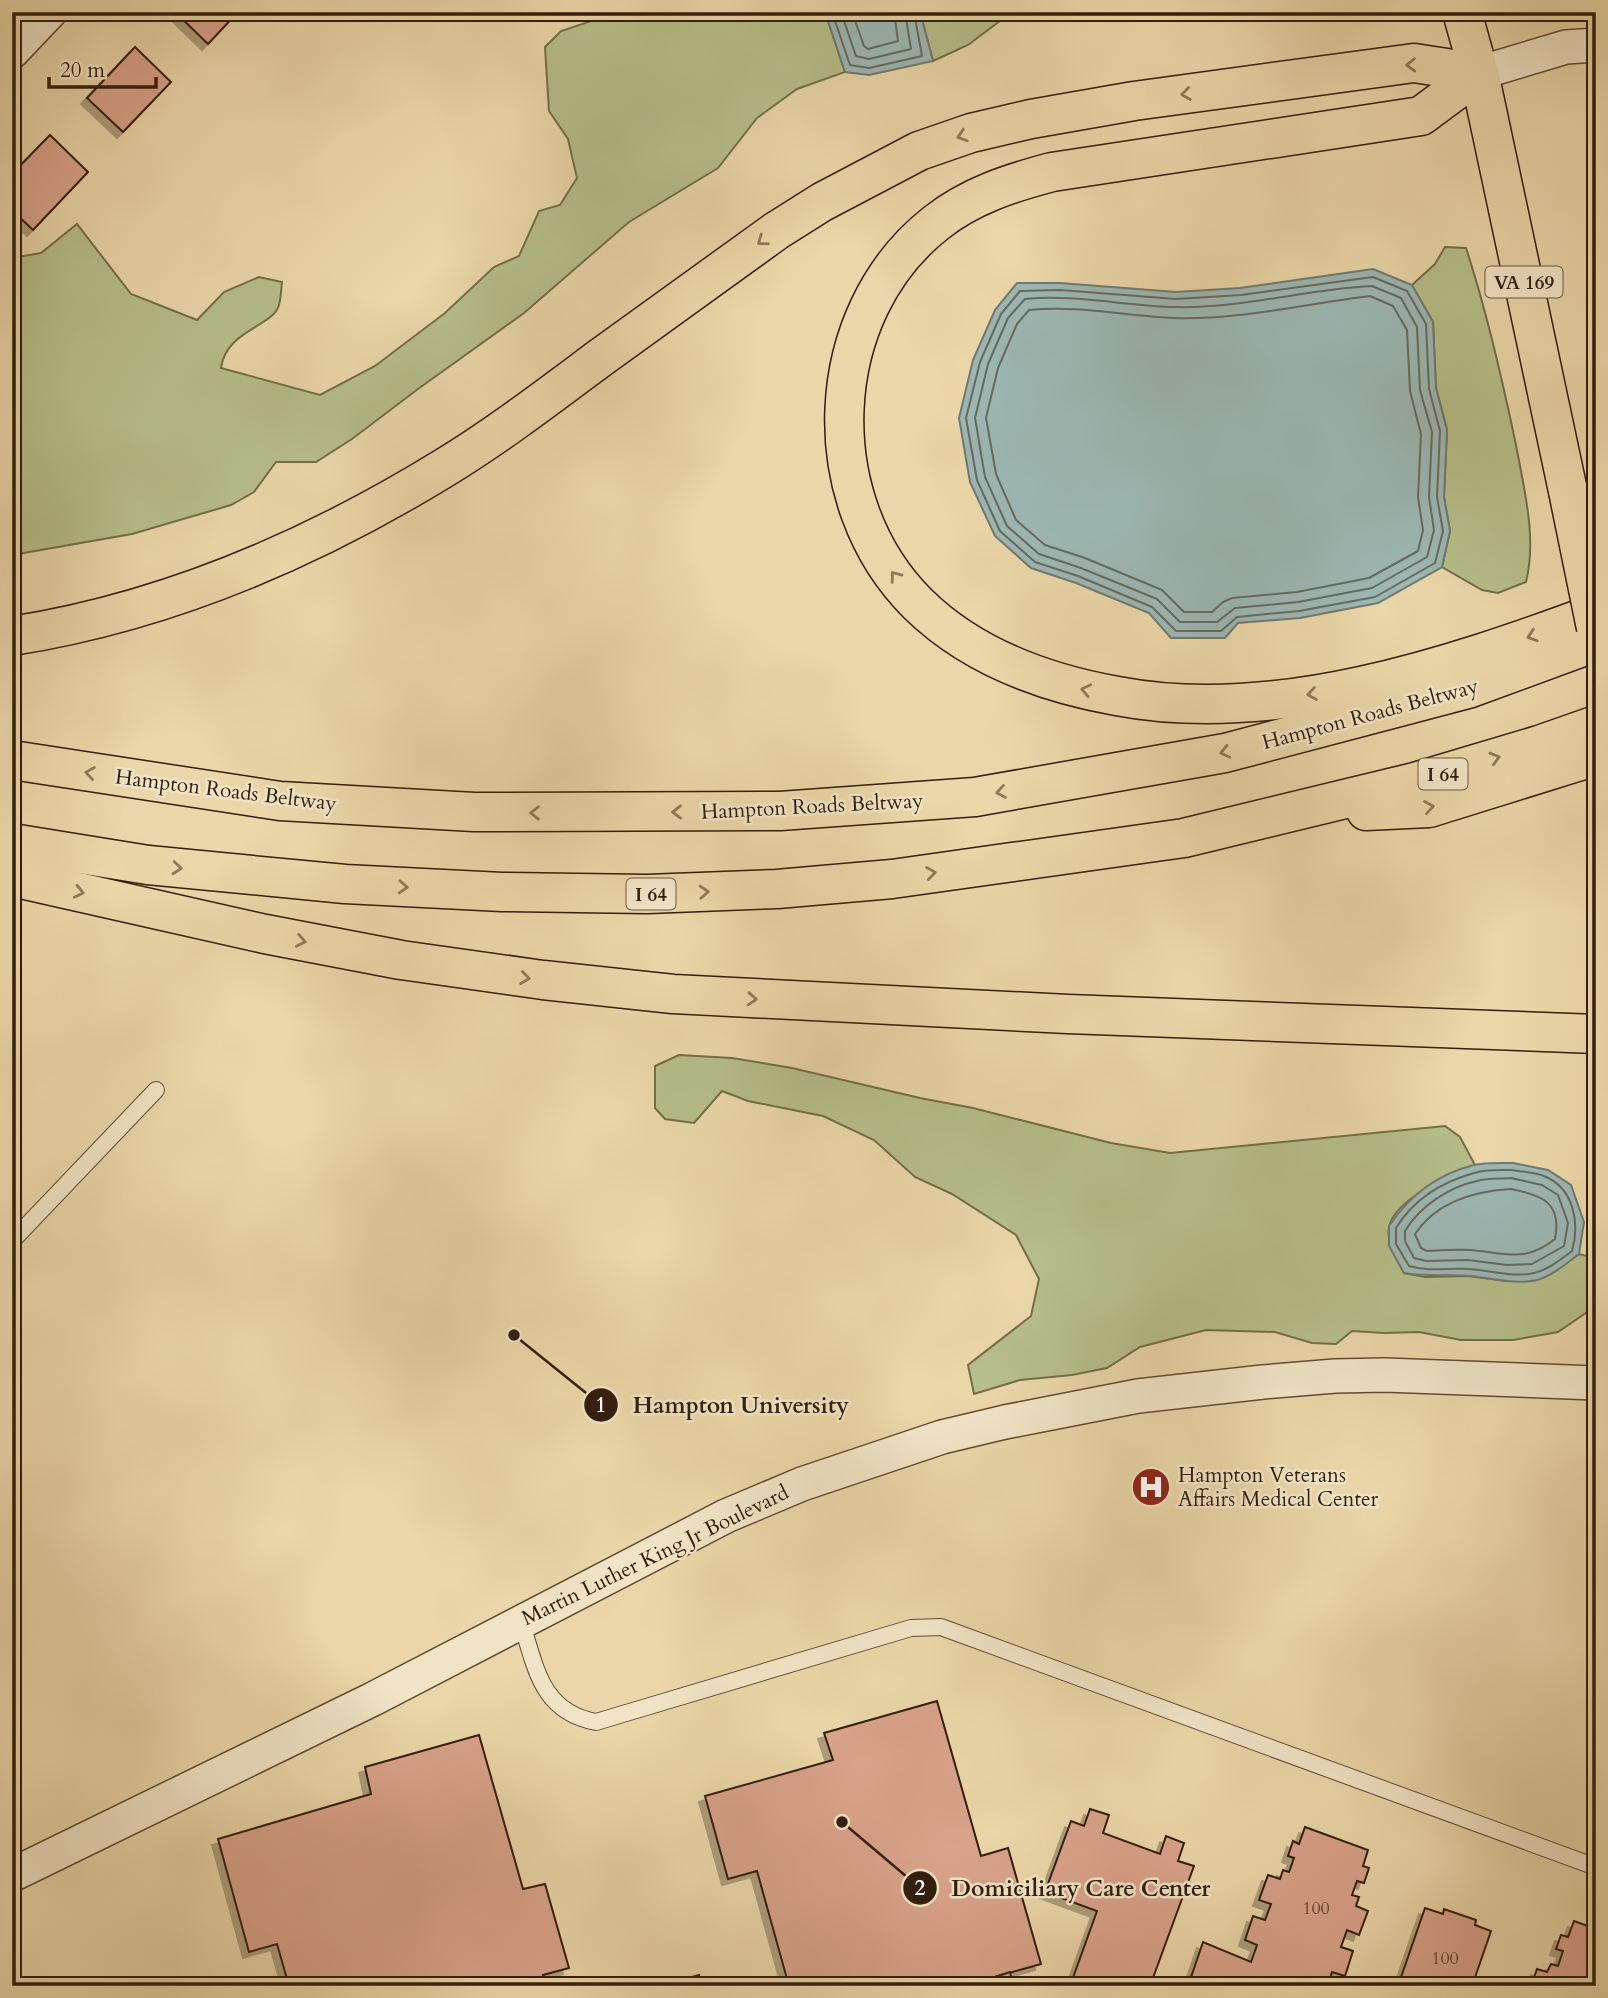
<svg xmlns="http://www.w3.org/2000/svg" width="1608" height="1998" viewBox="0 0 1608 1998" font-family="Cardo,serif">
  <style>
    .green { fill: #b6be89; stroke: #746e4a; stroke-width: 2 }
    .water { fill: #9cb7b3; stroke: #727970; stroke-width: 2 }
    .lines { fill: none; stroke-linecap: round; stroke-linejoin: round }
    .shore { stroke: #676a60; stroke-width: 2 }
    .building { fill: #d9a28a; stroke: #321d0c; stroke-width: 2; filter: url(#shadow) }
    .lane-casing { stroke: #604b33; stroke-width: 18 }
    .street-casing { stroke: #604b33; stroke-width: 36 }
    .primary-casing { stroke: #321d0c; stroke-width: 41 }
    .highway-casing { stroke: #321d0c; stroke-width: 41 }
    .lane { stroke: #f1e4c6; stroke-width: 16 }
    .street { stroke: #f1e4c6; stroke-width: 33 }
    .primary { stroke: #ead6a8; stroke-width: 38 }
    .highway { stroke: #ead6a8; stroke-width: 38 }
    .primary-bridge-casing { stroke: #321d0c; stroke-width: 41; stroke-linecap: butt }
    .primary-bridge { stroke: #ead6a8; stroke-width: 38 }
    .oneway { stroke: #8e7a5a }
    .labels { text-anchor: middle; stroke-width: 5; stroke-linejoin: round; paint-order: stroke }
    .number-label { font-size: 18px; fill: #5c3e2c }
    .shield { fill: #f1e4c6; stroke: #6b5944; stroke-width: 2 }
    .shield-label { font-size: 19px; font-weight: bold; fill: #321d0c }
    .street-label { font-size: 21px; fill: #321d0c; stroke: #f1e4c6 }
    .poi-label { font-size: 21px; fill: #321d0c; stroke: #f1e4c6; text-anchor: start }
    .leader { fill: none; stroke: #321d0c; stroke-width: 2.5 }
    .callout-dot { fill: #321d0c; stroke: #f1e4c6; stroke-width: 2.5 }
    .mark-label { font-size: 21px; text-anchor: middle; font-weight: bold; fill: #fff }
    .callout-label { font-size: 23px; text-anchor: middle; font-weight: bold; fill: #321d0c; stroke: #f1e4c6; stroke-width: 5; stroke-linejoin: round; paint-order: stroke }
  </style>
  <defs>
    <filter id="shadow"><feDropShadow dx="-6" dy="6" stdDeviation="0" flood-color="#0004"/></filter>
  </defs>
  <rect width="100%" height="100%" fill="#ead6a8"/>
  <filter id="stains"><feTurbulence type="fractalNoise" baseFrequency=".00286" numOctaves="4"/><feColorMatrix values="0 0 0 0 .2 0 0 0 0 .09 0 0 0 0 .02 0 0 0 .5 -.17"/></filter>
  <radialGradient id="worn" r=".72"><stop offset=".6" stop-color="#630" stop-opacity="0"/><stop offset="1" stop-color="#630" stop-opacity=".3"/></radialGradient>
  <g class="green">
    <path d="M618 12H825L845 72 797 89 757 118 718 168 629 222 524 313 418 389 352 439 316 462H276L254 492 231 505 132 534 12 555V258L41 253 77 224 131 294 197 320 224 292 259 277 282 282C281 289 281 298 279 305 273 327 226 330 221 368L320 395 375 366 445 313 494 267 519 256 539 211 560 205 577 178 568 139 549 111 545 47 561 31Z"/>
    <path d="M920 12H1041L1000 21 968 45 933 61Z"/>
    <path d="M1445 247 1466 248C1487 312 1502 378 1516 445 1524 489 1537 538 1526 582L1498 593 1482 590 1442 567 1450 531 1444 497 1447 430 1436 388 1433 322 1412 285 1435 264Z"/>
    <path d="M679 1055 732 1058 792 1068 920 1098 973 1108 1111 1143 1170 1153 1445 1126 1460 1137 1475 1165C1451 1174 1394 1200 1389 1227 1386 1244 1397 1259 1404 1273L1425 1277 1468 1276 1506 1281 1557 1270 1579 1254 1596 1258V1306L1558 1332 1513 1340H1461L1419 1332 1384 1333 1352 1331 1336 1344 1312 1343 1275 1332 1206 1330 1140 1347 1107 1368 1072 1375 1020 1380 974 1394 968 1365 1031 1316 1039 1279 1016 1235 952 1194 915 1177 874 1140 823 1116 748 1101 722 1091 694 1123 665 1119 655 1108V1066Z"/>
  </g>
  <g class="water">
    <path d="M825 12H920L933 61 869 75 845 72Z"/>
    <path d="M1373 269 1412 285 1433 322 1436 388 1447 430 1444 497 1450 531 1442 567 1378 603 1300 618 1238 623 1225 638H1171L1149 613 1076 583 1031 568 995 536 970 482 959 418 973 360 995 310 1017 283H1060L1176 292 1240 288Z"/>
    <path d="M1513 1163 1548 1170 1571 1185 1584 1222 1579 1254C1567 1263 1552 1276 1537 1280 1516 1285 1492 1278 1471 1276 1448 1274 1427 1277 1404 1273L1389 1246V1226C1409 1196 1438 1174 1474 1165 1486 1162 1500 1163 1513 1163Z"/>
  </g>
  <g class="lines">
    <g class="shore">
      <path d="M832 12 850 65 869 68 922 56 914 12"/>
      <path d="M841 12 856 56 869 59 911 49 905 12"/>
      <path d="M852 12 864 46 868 49 898 41 894 12"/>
      <path d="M1373 277 1407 291 1426 324 1429 389 1440 431 1437 497 1443 531 1435 563 1375 597 1299 611 1237 617 1221 631H1176L1152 607 1078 576 1035 562 1000 531 977 480 966 418 980 362 1001 314 1020 291 1060 290 1176 299 1241 295Z"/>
      <path d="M1372 286 1401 298 1417 327 1420 390 1432 432 1429 497 1434 530 1427 557 1372 588 1298 602 1235 608 1217 622H1180L1157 599 1081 568 1039 554 1007 526 985 477 975 418 988 364 1008 318 1025 299C1074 294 1125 306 1175 307 1241 309 1306 289 1372 286Z"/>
      <path d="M1370 296 1393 306 1407 330 1410 391 1421 434 1418 497 1423 530 1418 551 1369 578 1297 592 1232 598 1223 602 1212 612H1184L1162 590 1085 558 1045 545 1016 520 996 474 986 418 998 368 1017 324 1029 310C1077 305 1126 316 1173 318 1239 320 1305 304 1370 296Z"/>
      <path d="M1512 1170C1522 1172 1535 1172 1544 1176 1574 1188 1580 1223 1572 1251 1561 1259 1548 1270 1534 1273 1513 1278 1490 1270 1469 1269 1448 1268 1429 1272 1409 1266L1396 1244V1228C1413 1200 1442 1182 1474 1173 1485 1169 1500 1170 1512 1170Z"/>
      <path d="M1511 1178 1542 1185 1558 1195 1568 1223 1564 1246 1532 1264 1507 1265 1468 1260 1426 1261 1414 1258 1405 1241V1231C1420 1206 1449 1187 1477 1181 1488 1178 1500 1179 1511 1178Z"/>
      <path d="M1511 1189C1542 1195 1562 1202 1555 1239 1525 1263 1506 1253 1471 1250 1457 1249 1442 1250 1427 1251L1421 1248 1415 1234C1437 1201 1475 1191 1511 1189Z"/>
    </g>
  </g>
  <g class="building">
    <path d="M175 12H238L208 44Z"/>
    <path d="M135 47 171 82 123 132 87 98Z"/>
    <path d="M50 135 88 172 33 230 12 210V174Z"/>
    <path d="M937 1701 981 1856 1008 1848 1041 1964 962 1986H789L757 1871 728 1879 705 1796 833 1760 824 1733Z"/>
    <path d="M479 1735 523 1889 545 1884 569 1968 543 1975 546 1986H526L524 1981 506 1986H289L277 1944 249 1952 218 1839 371 1794 365 1767Z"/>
    <path d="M1090 1809 1109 1815 1103 1833 1160 1854 1166 1836 1184 1843 1178 1861 1194 1866 1150 1986H1070L1097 1911 1045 1892 1071 1821 1084 1826Z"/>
    <path d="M1305 1827 1368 1850 1363 1866 1369 1868 1364 1883 1357 1881 1352 1895 1359 1897 1356 1906 1368 1911 1359 1935 1347 1930 1341 1947 1353 1951 1345 1976 1332 1972 1328 1986H1188L1203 1942 1251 1962 1257 1945 1245 1940 1253 1916 1265 1920 1271 1904 1259 1900 1268 1875 1280 1879 1283 1870 1289 1872 1294 1858 1288 1856 1293 1841 1299 1844Z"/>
    <path d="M1425 1908 1443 1914 1444 1909 1476 1920 1475 1925 1491 1931 1472 1986H1398Z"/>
    <path d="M1574 1921 1596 1929V1986H1531L1537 1969 1547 1972 1551 1964 1558 1966 1563 1951 1556 1949 1561 1935 1568 1937Z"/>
    <path d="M1010 1972 1013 1986H994L992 1978Z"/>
    <path d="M699 1975 702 1986H660Z"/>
  </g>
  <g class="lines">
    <g class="lane-casing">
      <g id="lane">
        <path d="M12 1241 156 1090"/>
        <path d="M521 1621C536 1668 541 1712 596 1722L911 1628 941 1627 1596 1867"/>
      </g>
    </g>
    <g class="street-casing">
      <g id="street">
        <path d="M12 52 50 12"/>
        <path d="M1479 73 1566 47 1596 45"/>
        <path d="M12 1875 373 1699 726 1516 802 1484 942 1437 1005 1422 1138 1396 1263 1382 1335 1376 1385 1375 1596 1383"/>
      </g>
    </g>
    <g class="primary-casing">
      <path id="primary" d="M1462 12 1479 73 1568 491"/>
    </g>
    <g class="highway-casing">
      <g id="highway">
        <path d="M1479 73 1421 116 1052 172C1010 183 970 196 936 223 820 314 814 501 918 604 972 657 1044 683 1117 696 1274 726 1450 667 1596 613"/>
        <path d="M12 636C166 612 312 549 444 468 498 435 549 396 600 358 659 315 718 273 776 231L822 202 919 151 971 133 1031 119 1134 101 1414 63 1479 73"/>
        <path d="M12 760 280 801 474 812 780 811 975 797 1225 753 1468 689 1596 642"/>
        <path d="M1366 811 1429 808 1596 756"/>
        <path d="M12 843 148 865 345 884 502 892 647 894 777 889 892 879 1184 838 1415 782 1539 745 1596 725"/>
        <path d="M12 877 265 934 401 960 543 980 673 994 1068 1014 1596 1034"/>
      </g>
    </g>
    <use href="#lane" class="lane"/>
    <use href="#street" class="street"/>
    <use href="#primary" class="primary"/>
    <use href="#highway" class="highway"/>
    <g class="primary-bridge-casing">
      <path id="primary-bridge" d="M1568 491 1596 628"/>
    </g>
    <use href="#primary-bridge" class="primary-bridge"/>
  </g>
  <defs><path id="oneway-chevron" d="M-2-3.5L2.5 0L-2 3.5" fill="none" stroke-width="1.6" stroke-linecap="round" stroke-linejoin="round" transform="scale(1.75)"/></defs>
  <g class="oneway">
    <use href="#oneway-chevron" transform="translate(1411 65) rotate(178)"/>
    <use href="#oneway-chevron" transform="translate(1186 94) rotate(172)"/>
    <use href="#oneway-chevron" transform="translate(962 136) rotate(162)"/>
    <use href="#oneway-chevron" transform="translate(762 241) rotate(144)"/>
    <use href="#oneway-chevron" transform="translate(895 576) rotate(-127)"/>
    <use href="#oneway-chevron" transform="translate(1532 636) rotate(162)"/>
    <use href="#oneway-chevron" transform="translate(1086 690) rotate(-168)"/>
    <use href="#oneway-chevron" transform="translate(1312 694) rotate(171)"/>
    <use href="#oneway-chevron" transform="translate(1225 752) rotate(167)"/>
    <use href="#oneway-chevron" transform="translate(1495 758) rotate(-16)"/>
    <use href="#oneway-chevron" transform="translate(90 773) rotate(-172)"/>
    <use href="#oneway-chevron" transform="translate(1001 792) rotate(170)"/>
    <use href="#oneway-chevron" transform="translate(1429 807) rotate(-9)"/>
    <use href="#oneway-chevron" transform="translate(677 812) rotate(179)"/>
    <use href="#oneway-chevron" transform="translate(535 813) rotate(-180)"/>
    <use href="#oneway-chevron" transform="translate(177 868) rotate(5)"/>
    <use href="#oneway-chevron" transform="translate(931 873) rotate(-8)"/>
    <use href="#oneway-chevron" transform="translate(403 887) rotate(3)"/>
    <use href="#oneway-chevron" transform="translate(79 892) rotate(13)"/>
    <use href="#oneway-chevron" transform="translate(704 892) rotate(-3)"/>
    <use href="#oneway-chevron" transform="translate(301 941) rotate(11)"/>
    <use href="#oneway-chevron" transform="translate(525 978) rotate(8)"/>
    <use href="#oneway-chevron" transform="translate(752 999) rotate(4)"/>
  </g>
  <defs>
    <g id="hospital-disc" transform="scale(2.0125)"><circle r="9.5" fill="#8f2418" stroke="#f1e4c6"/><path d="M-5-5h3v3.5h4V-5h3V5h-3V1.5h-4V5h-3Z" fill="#fff"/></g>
  </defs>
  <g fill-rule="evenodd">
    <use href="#hospital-disc" x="1151" y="1487"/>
  </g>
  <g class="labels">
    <g class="number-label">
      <text x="1316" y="1914">100</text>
      <text x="1445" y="1964">100</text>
    </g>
    <g class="shield">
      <rect x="1485.5" y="266.5" width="77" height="31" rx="5"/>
      <rect x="1418.5" y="758.5" width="49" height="31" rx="5"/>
      <rect x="626.5" y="878.5" width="49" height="31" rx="5"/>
    </g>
    <g class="shield-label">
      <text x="1524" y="289">VA 169</text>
      <text x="1443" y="781">I 64</text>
      <text x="651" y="901">I 64</text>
    </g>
    <g class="street-label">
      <text transform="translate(1370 714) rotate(-15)" y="7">Hampton Roads Beltway</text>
      <text transform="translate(226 790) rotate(7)" y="7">Hampton Roads Beltway</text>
      <text transform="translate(812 806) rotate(-3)" y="7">Hampton Roads Beltway</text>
      <text transform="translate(655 1555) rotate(-26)" y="7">Martin Luther King Jr Boulevard</text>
    </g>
    <g class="poi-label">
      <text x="1178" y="1482">Hampton Veterans<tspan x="1178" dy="24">Affairs Medical Center</tspan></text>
    </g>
  </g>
  <path class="leader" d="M514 1335L601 1405M842 1822L920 1888"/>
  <g class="callout-dot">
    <circle cx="514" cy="1335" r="7"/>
    <circle cx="842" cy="1822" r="7"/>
    <circle cx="601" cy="1405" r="18"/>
    <circle cx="920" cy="1888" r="18"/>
  </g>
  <g class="mark-label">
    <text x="601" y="1412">1</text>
    <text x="920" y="1895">2</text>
  </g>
  <g class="callout-label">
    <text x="741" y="1413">Hampton University</text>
    <text x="1081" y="1896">Domiciliary Care Center</text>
  </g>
  <rect width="1608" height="1998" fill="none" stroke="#ead6a8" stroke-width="42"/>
  <rect x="14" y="14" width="1580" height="1970" fill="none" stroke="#321d0c" stroke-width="3.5"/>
  <rect x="21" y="21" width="1566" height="1956" fill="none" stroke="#321d0c" stroke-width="2"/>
  <path d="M49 77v10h107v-10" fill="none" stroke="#321d0c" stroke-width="3.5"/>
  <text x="60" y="77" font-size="21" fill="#321d0c" stroke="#f1e4c6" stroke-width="5" paint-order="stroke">20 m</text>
  <rect width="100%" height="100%" filter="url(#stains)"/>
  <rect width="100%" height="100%" fill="url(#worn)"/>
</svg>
